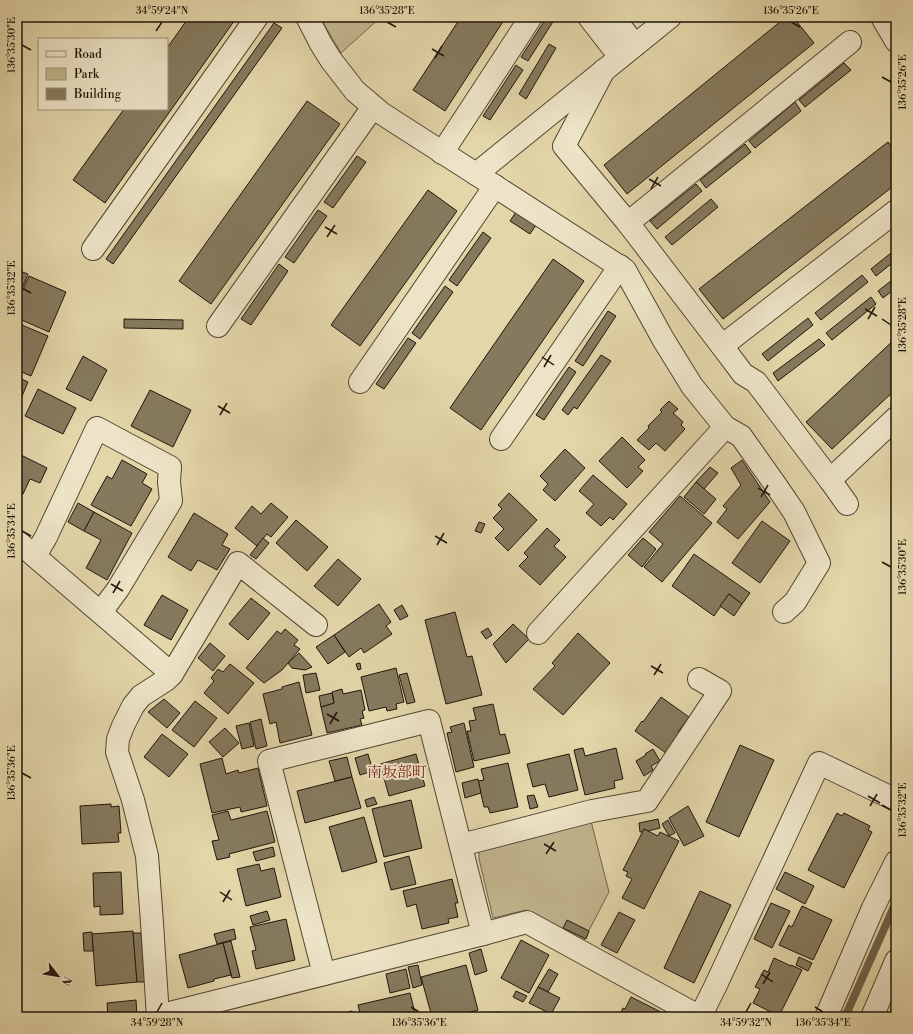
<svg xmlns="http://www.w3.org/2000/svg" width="913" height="1034" viewBox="0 0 913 1034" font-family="'Libre Bodoni','Noto Serif JP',serif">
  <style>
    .green { fill: #c2b58e; stroke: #70664d }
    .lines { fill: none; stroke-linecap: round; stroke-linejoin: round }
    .stream { stroke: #6c624a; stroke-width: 8 }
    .building { fill: #857a5e; stroke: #1f160c }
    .street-casing { stroke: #504633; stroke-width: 24 }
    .street { stroke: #ede4c7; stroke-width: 22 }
    .ticks { fill: none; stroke: #1f160c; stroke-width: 1.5 }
    .labels { text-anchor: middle; stroke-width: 4; stroke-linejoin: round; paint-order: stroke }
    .quarter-label { font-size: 15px; fill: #7a1f14; stroke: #ede4c7 }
    .neatline { fill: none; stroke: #1f160c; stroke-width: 1.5 }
    .ticks-label { font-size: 10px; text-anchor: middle; fill: #1f160c }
  </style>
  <rect width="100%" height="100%" fill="#e3d6a9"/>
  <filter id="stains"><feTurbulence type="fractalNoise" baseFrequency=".005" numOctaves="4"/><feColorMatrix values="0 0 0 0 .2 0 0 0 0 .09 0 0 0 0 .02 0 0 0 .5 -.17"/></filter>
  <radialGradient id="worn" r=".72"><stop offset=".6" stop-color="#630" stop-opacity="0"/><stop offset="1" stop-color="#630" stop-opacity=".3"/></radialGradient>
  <g class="green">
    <path d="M321 17H381L341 53 325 26Z"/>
    <path d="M591 821 609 892 584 940 526 910 493 918 479 859V851Z"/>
  </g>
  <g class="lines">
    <path class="stream" d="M845 1017 896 902"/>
  </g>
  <g class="building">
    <path d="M189 17H237L105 203 73 180 124 109H167V48Z"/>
    <path d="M461 17H506L445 111 413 90Z"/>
    <path d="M547 17H556L528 61 521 57Z"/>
    <path d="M786 17H793L814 43 627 194 604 165Z"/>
    <path d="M274 23 282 28 113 264 106 259Z"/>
    <path d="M549 44 556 48 526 99 519 94Z"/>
    <path d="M844 63 851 70 805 107 799 100Z"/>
    <path d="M516 65 523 70 490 120 483 116Z"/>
    <path d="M307 101 340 124 211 304 179 281Z"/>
    <path d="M795 102 801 111 755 148 749 141Z"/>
    <path d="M888 142 896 152V184L723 319 699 289Z"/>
    <path d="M745 144 751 152 706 188 700 180Z"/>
    <path d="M357 156 366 162 333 208 324 202Z"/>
    <path d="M696 184 702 191 657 229 650 221Z"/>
    <path d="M428 190 457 211 360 346 331 325Z"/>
    <path d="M711 199 718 207 672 245 665 237Z"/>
    <path d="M318 210 327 216 294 263 285 257Z"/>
    <path d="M516 212 536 225 530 234 510 221Z"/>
    <path d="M483 232 491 238 457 286 449 280Z"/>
    <path d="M896 249V260L876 276 871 269Z"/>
    <path d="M553 259 584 281 481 430 450 408Z"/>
    <path d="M279 264 288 271 251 325 241 319Z"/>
    <path d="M17 270 28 274 19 296 17 295Z"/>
    <path d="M862 275 868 282 821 320 815 313Z"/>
    <path d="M29 276 66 292 49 332 17 318V303Z"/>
    <path d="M896 277V288L883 298 878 291Z"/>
    <path d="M445 286 453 292 420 339 412 333Z"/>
    <path d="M871 297 876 304 832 340 826 333Z"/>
    <path d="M608 311 616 316 583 366 575 361Z"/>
    <path d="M808 318 813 325 768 361 762 354Z"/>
    <path d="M124 319 183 320V329L124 328Z"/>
    <path d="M17 323 48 336 31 376 17 370Z"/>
    <path d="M408 338 416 343 384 389 376 384Z"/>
    <path d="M896 338V389L832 449 806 422Z"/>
    <path d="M819 339 825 345 778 381 773 373Z"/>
    <path d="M601 355 611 361 577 409 574 407 568 415 562 410Z"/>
    <path d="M83 356 107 370 91 401 66 389Z"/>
    <path d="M569 367 576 372 544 420 536 415Z"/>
    <path d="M17 377 28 382 17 408Z"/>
    <path d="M38 389 76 408 63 434 25 416Z"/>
    <path d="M150 390 191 410 173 447 131 426Z"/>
    <path d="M669 401 678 409 673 413 683 422 681 425 685 429 665 451 656 443 649 450 637 440 649 428 648 426 662 412 660 410Z"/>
    <path d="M622 437 645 460 638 467 643 471 627 488 599 461Z"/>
    <path d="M565 449 585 468 555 501 543 490 548 484 540 476Z"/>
    <path d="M17 453 47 468 40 483 30 479 23 494 17 491Z"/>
    <path d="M122 460 147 474 142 483 152 489 131 526 91 505 107 476 112 479Z"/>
    <path d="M742 460 770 502 738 539 717 522 727 509 723 506 741 485 731 468Z"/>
    <path d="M710 467 718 473 704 489 696 482Z"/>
    <path d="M593 475 627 504 613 520 610 517 601 526 586 513 594 504 579 491Z"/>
    <path d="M696 482 716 499 704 514 684 497Z"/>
    <path d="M509 493 537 520 508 551 495 538 504 529 493 518 502 509 498 505Z"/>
    <path d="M680 496 712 523 662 582 644 567 663 544 649 532Z"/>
    <path d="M78 503 94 512 84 531 68 522Z"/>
    <path d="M271 503 288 517 271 537 267 534 257 546 235 528 252 506 261 514Z"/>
    <path d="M94 512 132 533 107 580 86 568 101 540 84 531Z"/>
    <path d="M194 513 228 534 222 545 230 549 217 570 198 560 191 571 168 557Z"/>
    <path d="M296 520 328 547 307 571 276 543Z"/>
    <path d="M762 521 790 541 760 583 732 563Z"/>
    <path d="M479 522 485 524 481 533 475 531Z"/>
    <path d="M547 528 560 540 554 546 566 557 540 585 519 566 528 557 524 553Z"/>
    <path d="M263 538 269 543 256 559 250 555Z"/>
    <path d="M643 538 656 549 642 567 628 555Z"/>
    <path d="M694 554 750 593 742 604 729 594 714 616 672 586Z"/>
    <path d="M338 559 361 579 338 606 314 586Z"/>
    <path d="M729 594 742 604 734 616 720 606Z"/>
    <path d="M162 595 188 610 171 640 144 625Z"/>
    <path d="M251 598 270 613 248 640 229 624Z"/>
    <path d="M379 604 391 622 386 626 392 634 364 653 361 648 349 657 334 635Z"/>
    <path d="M402 605 408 616 400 620 394 610Z"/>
    <path d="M455 612 467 657 472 656 482 695 446 704 425 620Z"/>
    <path d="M513 624 529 639 506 663 493 644Z"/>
    <path d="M488 628 492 635 486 639 481 632Z"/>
    <path d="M285 629 298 640 294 645 300 649 282 670 264 683 246 668 277 631 281 634Z"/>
    <path d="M578 633 610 663 563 715 533 689 555 666 552 663Z"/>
    <path d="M334 635 345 652 328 664 316 647Z"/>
    <path d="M210 643 225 656 213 671 198 658Z"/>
    <path d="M299 653 312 667 305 670 292 668 288 663Z"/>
    <path d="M360 663 361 669 358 670 356 664Z"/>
    <path d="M230 664 254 683 228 714 204 693 214 681 211 678 218 669 223 672Z"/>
    <path d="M396 668 404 702 396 704 397 709 387 711 386 707 369 711 361 677Z"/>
    <path d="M316 673 320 690 306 693 303 675Z"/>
    <path d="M407 673 415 702 407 704 399 675Z"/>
    <path d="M299 682 312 735 280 743 276 722 270 724 263 694 282 689V687Z"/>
    <path d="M342 689 343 694 361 690 365 710 362 711 364 718 360 719 362 725 327 733 321 707 334 703 332 692Z"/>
    <path d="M332 693 334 703 321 707 319 696Z"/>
    <path d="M661 697 689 717 678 732 680 733 666 753 635 731 642 721 643 722Z"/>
    <path d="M164 699 180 713 167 728 148 712Z"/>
    <path d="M195 701 217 718 194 747 172 730Z"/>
    <path d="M493 704 500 735 505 734 510 753 474 761 467 731H471L469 721 476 720 473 708Z"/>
    <path d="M261 719 267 746 256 749 250 722Z"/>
    <path d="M249 723 254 746 242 749 236 726Z"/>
    <path d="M464 723 474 767 456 772 447 733 452 732 450 727Z"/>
    <path d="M225 728 239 743 223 757 209 742Z"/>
    <path d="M162 734 188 754 169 777 144 757Z"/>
    <path d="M740 745 774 760 739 837 706 822Z"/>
    <path d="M583 748 585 756 616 748 623 779 614 781 615 788 585 795 574 750Z"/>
    <path d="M653 749 660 761 651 766 653 770 644 776 636 761 646 755 645 754Z"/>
    <path d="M368 754 373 771 360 775 355 758Z"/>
    <path d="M416 754 425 786 389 796 380 764Z"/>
    <path d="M569 754 578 790 549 797 545 784 533 787 527 764Z"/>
    <path d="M347 757 352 777 335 781 329 761Z"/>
    <path d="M222 758 226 774 238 770 239 773 258 768 267 806 241 812 240 807 212 813 200 764Z"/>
    <path d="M508 763 518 807 490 813 488 807H484L478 781 484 780 481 769Z"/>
    <path d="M352 777 361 808 305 823 297 791Z"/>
    <path d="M478 779 481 793 465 798 462 783Z"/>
    <path d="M534 795 538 807 530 809 527 796Z"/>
    <path d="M374 797 377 804 367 807 365 800Z"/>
    <path d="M411 800 422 848 384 857 372 809Z"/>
    <path d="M111 804V807L119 806 121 833H118L119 842 82 844 80 806Z"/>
    <path d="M688 806 704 836 684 846 669 818Z"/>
    <path d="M228 811 231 820 267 811 275 842 229 854 230 857 217 860 212 841 219 840 212 815Z"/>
    <path d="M837 813 842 816 844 813 870 826 868 830 872 832 844 888 808 870Z"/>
    <path d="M364 817 377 862 342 872 329 827Z"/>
    <path d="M658 819 660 828 648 831 644 829 643 832H640L639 823Z"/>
    <path d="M668 820 675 833 669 836 662 824Z"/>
    <path d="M644 829 658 836 660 832 679 841 644 909 622 898 632 879 626 876 628 872 623 870Z"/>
    <path d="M273 847 275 856 256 861 253 852Z"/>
    <path d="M409 856 416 884 391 890 384 863Z"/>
    <path d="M259 864 261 871 274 868 281 897 246 906 237 869Z"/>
    <path d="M121 872 123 914 100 915V906L94 907 93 873Z"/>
    <path d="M785 872 814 886 805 904 776 889Z"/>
    <path d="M452 879 458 903H455L458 917 448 919 449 923 422 929 416 904 407 907 403 891Z"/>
    <path d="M700 891 731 905 694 983 664 968Z"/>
    <path d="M771 903 790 911 772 948 754 939Z"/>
    <path d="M802 906 832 920 813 960 779 945 789 925 792 927Z"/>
    <path d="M267 911 270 920 253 925 250 916Z"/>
    <path d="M619 912 635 920 617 953 601 945Z"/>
    <path d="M286 919 295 960 256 969 252 951 256 950 250 927Z"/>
    <path d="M567 920 589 931 586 939 563 928Z"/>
    <path d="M234 929 236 939 217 944 214 934Z"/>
    <path d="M133 931 137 982 96 986 92 934Z"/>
    <path d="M92 932 93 951H84L83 933Z"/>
    <path d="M133 933H141L145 982H137Z"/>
    <path d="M521 940 549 955 529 993 501 978Z"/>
    <path d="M231 941 240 977 232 978 223 943Z"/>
    <path d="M223 943 231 975 214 979V981L188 988 179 955Z"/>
    <path d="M481 949 487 971 475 975 469 953Z"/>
    <path d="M799 957 812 963 808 971 796 965Z"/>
    <path d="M774 958 791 966V965L802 970 779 1016 753 1003 760 989 755 987 764 970 768 972Z"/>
    <path d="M418 965 422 985 413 988 408 967Z"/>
    <path d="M466 965 478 1010 452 1017H432L421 977Z"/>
    <path d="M406 969 410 988 390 993 386 974Z"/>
    <path d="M549 969 558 974 548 992 538 987Z"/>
    <path d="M538 987 560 998 551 1014 529 1003Z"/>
    <path d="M516 991 527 996 523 1002 513 997Z"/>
    <path d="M410 993 416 1017H361L358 1005Z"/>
    <path d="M631 997 663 1013 661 1017H619L623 1008 625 1009Z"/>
    <path d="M136 1000 137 1017H108L107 1003Z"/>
    <path d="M352 1011 354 1017H329Z"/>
    <path d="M496 1012 518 1015V1017H480V1015L495 1017Z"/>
    <path d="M748 1013 756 1017H746Z"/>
  </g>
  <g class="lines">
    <g class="street-casing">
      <g id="street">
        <path d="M307 17 321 44 331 60 355 91 381 113 476 174 670 17"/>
        <path d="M589 17 620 57"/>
        <path d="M613 17 635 45"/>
        <path d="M882 17 896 41"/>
        <path d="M604 70 564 146 628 223 722 346 743 374 756 382 830 480 847 504"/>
        <path d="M442 153 531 17"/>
        <path d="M476 174 625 270 663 339 692 386 725 427 741 436 777 487 794 512 819 563 795 602 784 612"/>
        <path d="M628 223 850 42"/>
        <path d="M93 249 257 17"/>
        <path d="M218 326 373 107"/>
        <path d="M722 346 896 211"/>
        <path d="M360 382 495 186"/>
        <path d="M501 439 620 266"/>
        <path d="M830 480 896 418"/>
        <path d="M17 541 172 674 166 680 141 696 133 706 123 726 118 739 117 752 133 800 147 856 152 923 158 1017"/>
        <path d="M35 556 46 537 97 428 170 467 169 482 171 501 118 589 101 612"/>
        <path d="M538 633 725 427"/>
        <path d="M172 674 238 563 316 625"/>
        <path d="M461 845 592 811 647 801 720 691 699 679"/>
        <path d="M324 974 269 761 429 721 483 934"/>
        <path d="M158 1016 483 934 527 922 700 1017"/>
        <path d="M700 1017 715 987 819 763 896 800"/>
        <path d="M826 1017 873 908 896 862"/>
        <path d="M872 1017 896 961"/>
      </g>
    </g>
    <use href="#street" class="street"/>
  </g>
  <path class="ticks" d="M387 22 396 27M791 22 800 27M156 31 162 22M22 45 31 50M432 49 444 56M435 58 442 46M882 77 891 82M649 179 661 186M651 189 658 177M325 227 337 234M327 237 335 225M22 288 31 293M865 309 877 316M868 319 875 307M882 319 891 325M542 357 554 365M544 367 551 355M218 406 230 413M220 415 227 403M758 488 770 495M761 497 768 485M22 531 31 536M435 536 447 543M437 545 444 533M882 562 891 567M111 584 123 591M113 593 120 581M651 666 663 673M654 675 661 664M327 714 339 721M330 724 337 712M22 773 31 778M868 796 880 803M882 805 891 810M870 806 877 794M544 844 556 851M546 854 554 842M220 892 232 900M223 902 230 890M761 974 773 982M763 984 770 972M411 1007 419 1012M815 1007 823 1012M157 1012 162 1003M746 1012 751 1003"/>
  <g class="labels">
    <g class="quarter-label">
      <text x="397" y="777">南坂部町</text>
    </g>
  </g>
  <rect width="913" height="1034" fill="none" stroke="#e3d6a9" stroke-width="44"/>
  <rect x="38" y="38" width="130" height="72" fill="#ede4c7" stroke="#9b927c"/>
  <rect x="46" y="51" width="20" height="6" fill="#ede4c7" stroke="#9b927c"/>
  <text x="74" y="58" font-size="12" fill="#1f160c">Road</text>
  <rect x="46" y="68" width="20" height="12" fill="#c2b58e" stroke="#9b927c"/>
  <text x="74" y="78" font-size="12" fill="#1f160c">Park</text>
  <rect x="46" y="88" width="20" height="12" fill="#857a5e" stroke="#9b927c"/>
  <text x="74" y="98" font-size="12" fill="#1f160c">Building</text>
  <g transform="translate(58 976) rotate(121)" stroke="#ede4c7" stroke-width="3" paint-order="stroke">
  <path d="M0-3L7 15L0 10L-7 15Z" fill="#1f160c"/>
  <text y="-6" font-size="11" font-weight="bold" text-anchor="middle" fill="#1f160c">N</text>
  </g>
  <rect x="22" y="22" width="869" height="990" class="neatline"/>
  <g class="ticks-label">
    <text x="162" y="14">34°59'24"N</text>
    <text x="387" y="14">136°35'28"E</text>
    <text x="791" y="14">136°35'26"E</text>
    <text transform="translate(11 45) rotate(-90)" y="4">136°35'30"E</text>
    <text transform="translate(902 82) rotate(-90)" y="4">136°35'26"E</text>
    <text transform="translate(11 288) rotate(-90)" y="4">136°35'32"E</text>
    <text transform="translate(902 325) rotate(-90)" y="4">136°35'28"E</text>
    <text transform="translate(11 531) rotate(-90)" y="4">136°35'34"E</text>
    <text transform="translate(902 567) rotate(-90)" y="4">136°35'30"E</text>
    <text transform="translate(11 773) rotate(-90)" y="4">136°35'36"E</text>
    <text transform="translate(902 810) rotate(-90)" y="4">136°35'32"E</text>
    <text x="157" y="1026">34°59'28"N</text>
    <text x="419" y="1026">136°35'36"E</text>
    <text x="746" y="1026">34°59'32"N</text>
    <text x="823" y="1026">136°35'34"E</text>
  </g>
  <rect width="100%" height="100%" filter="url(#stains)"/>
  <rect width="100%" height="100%" fill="url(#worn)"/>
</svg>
